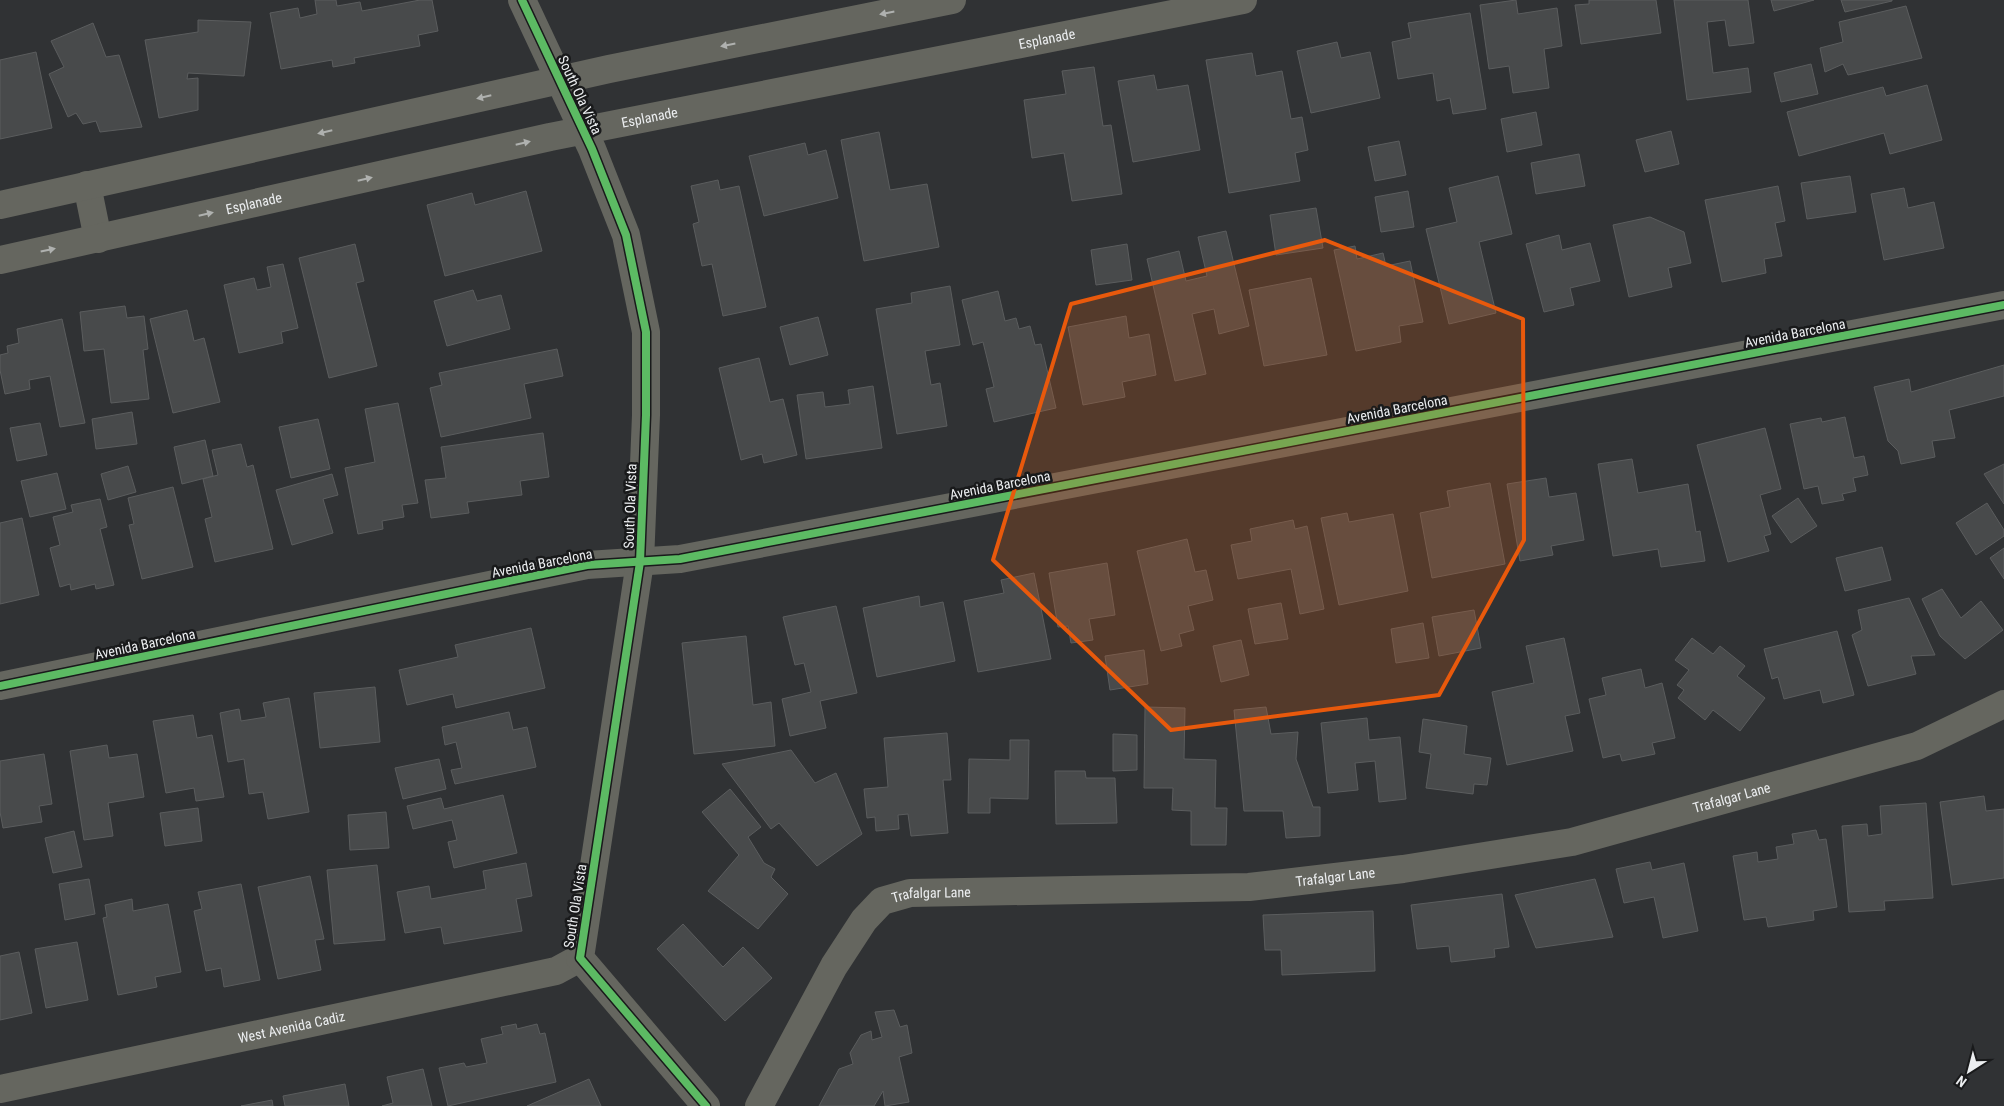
<svg xmlns="http://www.w3.org/2000/svg" width="2004" height="1106" viewBox="0 0 2004 1106" font-family="'Roboto Condensed',sans-serif">
  <style>
    .building { fill: #484a4b; stroke: #5b5d5e }
    .lines { fill: none; stroke-linecap: round; stroke-linejoin: round }
    .minor { stroke: #65665f; stroke-width: 28 }
    .tertiary { stroke: #65665f; stroke-width: 28 }
    .cycleway-casing { stroke: #191a1b; stroke-width: 11 }
    .cycleway { stroke: #5cba63; stroke-width: 8 }
    .oneway { fill: #afb1af }
    .marked { fill: #e8590c; fill-opacity: 0.2; stroke: #e8590c; stroke-width: 4; stroke-linejoin: round }
    .labels { text-anchor: middle; stroke-width: 5; stroke-linejoin: round; paint-order: stroke }
    .street-label { font-size: 14px; fill: #eceef0; stroke: #191a1b }
  </style>
  <rect width="100%" height="100%" fill="#303234"/>
  <g class="building">
    <path d="M315 0H336L337 6 360 2 362 11 420 0H432L438 31 418 35 420 46 354 58 355 63 333 67 332 60 281 69 270 13 298 8 300 18 317 14Z"/>
    <path d="M1516 0 1518 14 1557 8 1562 46 1544 49 1549 88 1513 93 1509 66 1489 69 1480 5Z"/>
    <path d="M1589 0H1656L1661 33 1581 44 1575 5 1589 4Z"/>
    <path d="M1674 0H1748L1754 43 1729 46 1725 20 1707 22 1713 73 1748 68 1751 92 1687 100Z"/>
    <path d="M1771 0H1814L1774 11Z"/>
    <path d="M1841 0H1892V1L1845 12Z"/>
    <path d="M1906 6 1922 58 1848 75 1843 64 1825 72 1820 48 1843 42 1839 22Z"/>
    <path d="M1470 13 1486 109 1453 114 1450 98 1437 101 1433 73 1398 79 1392 42 1411 38 1408 23Z"/>
    <path d="M198 20 251 22 244 76 188 73 187 79 198 78V110L159 118 145 40 198 32Z"/>
    <path d="M93 23 106 57 119 55 142 127 100 132 96 121 83 124 76 113 68 117 49 74 64 67 51 41Z"/>
    <path d="M1337 42 1341 58 1370 52 1380 98 1311 113 1297 51Z"/>
    <path d="M36 52 52 128 0 139V60Z"/>
    <path d="M1252 53 1256 76 1282 71 1291 119 1302 117 1308 150 1295 153 1300 181 1229 193 1206 60Z"/>
    <path d="M1811 64 1818 94 1781 102 1774 73Z"/>
    <path d="M1094 67 1103 126 1111 125 1122 194 1072 201 1064 153 1032 158 1024 100 1066 94 1062 71Z"/>
    <path d="M1154 75 1157 90 1188 85 1200 150 1133 162 1118 81Z"/>
    <path d="M1927 85 1942 140 1890 154 1884 133 1799 156 1787 112 1883 87 1886 96Z"/>
    <path d="M1536 112 1542 145 1507 152 1501 119Z"/>
    <path d="M1671 131 1679 164 1645 172 1636 140Z"/>
    <path d="M879 132 890 190 927 184 939 247 864 261 841 140Z"/>
    <path d="M1399 141 1406 175 1375 181 1368 147Z"/>
    <path d="M805 143 808 155 826 150 838 198 764 216 749 156Z"/>
    <path d="M1579 154 1585 186 1536 194 1531 163Z"/>
    <path d="M1498 176 1512 234 1479 242 1496 313 1449 324 1426 229 1457 222 1449 188Z"/>
    <path d="M1850 176 1856 212 1807 219 1801 183Z"/>
    <path d="M718 180 720 190 739 186 766 307 723 316 712 264 702 266 693 224 699 222 691 186Z"/>
    <path d="M1778 186 1785 221 1775 223 1782 256 1764 259 1766 273 1722 282 1705 200Z"/>
    <path d="M1904 188 1908 208 1934 202 1944 248 1884 260 1871 194Z"/>
    <path d="M526 191 542 251 445 276 427 205 472 193 475 205Z"/>
    <path d="M1408 191 1414 227 1381 232 1375 197Z"/>
    <path d="M1316 208 1323 248 1276 255 1270 215Z"/>
    <path d="M1650 217 1684 232 1691 263 1668 268 1672 287 1629 297 1613 225Z"/>
    <path d="M1226 231 1249 326 1219 334 1214 309 1192 314 1206 374 1175 381 1147 259 1179 251 1186 281 1207 276 1198 237Z"/>
    <path d="M1559 235 1562 250 1590 243 1600 281 1570 288 1574 305 1544 312 1526 244Z"/>
    <path d="M355 244 364 281 356 283 377 366 329 378 299 258Z"/>
    <path d="M1127 244 1132 280 1096 285 1091 250Z"/>
    <path d="M1355 246 1357 259 1383 253 1386 266 1410 261 1423 322 1399 326 1401 342 1356 351 1334 250Z"/>
    <path d="M283 264 298 328 281 332 283 343 239 353 224 285 254 278 257 290 271 287 267 267Z"/>
    <path d="M1311 278 1327 355 1264 366 1249 290Z"/>
    <path d="M950 286 960 345 925 351 931 385 940 383 947 426 897 434 876 309 912 303 911 293Z"/>
    <path d="M473 290 477 301 501 295 510 329 447 346 434 301Z"/>
    <path d="M998 291 1005 321 1016 318 1019 329 1030 326 1035 345 1041 344 1056 408 994 422 986 389 994 387 983 342 973 345 962 300Z"/>
    <path d="M125 306 127 318 144 316 148 349 143 350 149 399 111 403 104 349 84 351 80 312Z"/>
    <path d="M187 310 194 341 204 338 220 402 173 413 150 319Z"/>
    <path d="M1126 316 1129 338 1149 334 1156 375 1122 382 1125 397 1083 405 1068 327Z"/>
    <path d="M818 317 828 355 790 365 780 327Z"/>
    <path d="M62 319 85 423 60 427 50 376 29 380 30 389 5 394 0 370V355L8 353 7 346 19 343 17 329Z"/>
    <path d="M557 349 563 376 524 384 531 418 441 437 430 388 442 385 439 373Z"/>
    <path d="M759 358 770 402 783 399 797 455 764 463 762 454 741 460 719 368Z"/>
    <path d="M2004 365V396L1949 410 1955 438 1932 441 1935 457 1901 464 1898 451 1888 441 1874 387 1909 379 1911 392Z"/>
    <path d="M873 386 882 448 806 459 797 395 823 392 825 407 850 404 848 390Z"/>
    <path d="M398 403 418 503 402 505 404 517 382 521 383 529 358 534 345 468 375 462 365 409Z"/>
    <path d="M132 412 137 444 96 449 92 419Z"/>
    <path d="M1845 417 1854 458 1864 456 1868 475 1853 478 1856 491 1842 494 1844 500 1822 504 1818 486 1804 489 1790 424 1821 418 1822 422Z"/>
    <path d="M318 419 330 469 291 478 279 427Z"/>
    <path d="M40 423 47 455 17 461 10 428Z"/>
    <path d="M1765 428 1781 489 1760 495 1771 534 1764 536 1769 551 1728 562 1697 445Z"/>
    <path d="M543 433 549 477 520 481 522 495 467 502 469 513 431 518 425 480 446 478 441 447Z"/>
    <path d="M205 440 213 476 182 484 174 447Z"/>
    <path d="M241 444 247 467 253 465 273 549 215 562 205 519 212 517 203 479 218 475 212 450Z"/>
    <path d="M1632 459 1638 493 1688 484 1696 532 1700 531 1705 561 1661 567 1658 549 1613 556 1598 464Z"/>
    <path d="M2004 464V504L1984 474Z"/>
    <path d="M128 466 136 492 108 500 101 474Z"/>
    <path d="M57 473 66 509 30 517 21 481Z"/>
    <path d="M332 474 338 495 323 499 333 533 292 545 276 490Z"/>
    <path d="M1546 478 1549 497 1576 493 1584 540 1551 546 1553 555 1520 561 1507 484Z"/>
    <path d="M1490 483 1505 564 1432 578 1420 513 1450 507 1447 491Z"/>
    <path d="M173 487 193 567 142 579 129 525 134 524 128 498Z"/>
    <path d="M1798 498 1817 526 1791 543 1772 516Z"/>
    <path d="M100 499 107 527 100 529 114 585 96 589 95 584 71 590 70 584 60 587 50 548 60 545 53 517 73 512 71 505Z"/>
    <path d="M1987 503 2004 530V536L1976 555 1956 523Z"/>
    <path d="M1347 513 1349 522 1393 514 1408 591 1339 605 1321 518Z"/>
    <path d="M22 518 39 595 0 604V523Z"/>
    <path d="M1293 520 1295 529 1307 526 1324 609 1300 614 1291 569 1238 579 1231 545 1252 541 1250 529Z"/>
    <path d="M1187 539 1195 572 1206 570 1213 600 1188 606 1194 630 1179 634 1182 646 1161 651 1137 551Z"/>
    <path d="M1882 547 1891 580 1845 591 1836 558Z"/>
    <path d="M2004 548V579L1990 558Z"/>
    <path d="M1107 563 1115 615 1089 619 1093 640 1071 643 1068 626 1058 627 1049 573Z"/>
    <path d="M1034 573 1051 659 978 672 964 601 1004 593 1001 580Z"/>
    <path d="M1942 589 1961 618 1981 601 2003 630 1965 659 1940 636 1922 599Z"/>
    <path d="M919 596 920 607 943 602 955 661 877 677 863 608Z"/>
    <path d="M1909 598 1935 655 1911 656 1916 674 1868 686 1852 635 1862 630 1858 610Z"/>
    <path d="M1281 603 1288 639 1255 644 1248 609Z"/>
    <path d="M836 606 857 693 820 701 826 728 790 736 782 699 811 692 804 663 795 665 783 617Z"/>
    <path d="M1474 610 1481 648 1439 656 1432 617Z"/>
    <path d="M1423 623 1429 658 1396 663 1391 629Z"/>
    <path d="M531 628 545 688 456 708 453 694 407 705 399 670 458 657 455 645Z"/>
    <path d="M1837 631 1854 695 1823 703 1820 690 1784 699 1778 677 1772 679 1764 649Z"/>
    <path d="M746 636 753 705 771 702 775 746 694 754 682 643Z"/>
    <path d="M1564 638 1580 713 1565 716 1573 751 1507 765 1492 692 1534 683 1526 646Z"/>
    <path d="M1692 638 1713 654 1720 646 1745 666 1737 676 1765 698 1740 731 1713 710 1705 720 1678 698 1684 690 1677 685 1689 670 1675 660Z"/>
    <path d="M1241 640 1249 675 1221 682 1213 646Z"/>
    <path d="M1144 650 1148 684 1110 690 1105 656Z"/>
    <path d="M1641 669 1645 688 1662 683 1675 738 1652 743 1655 754 1622 761 1620 754 1603 758 1589 699 1606 695 1602 678Z"/>
    <path d="M375 687 380 742 320 748 314 693Z"/>
    <path d="M289 698 309 812 268 819 263 792 249 794 244 759 228 762 220 713 239 709 241 721 266 717 263 703Z"/>
    <path d="M1145 707 1185 708 1184 759 1216 760 1215 808H1227L1226 845H1191V811L1172 810 1173 788H1144Z"/>
    <path d="M1266 707 1271 734 1298 732 1296 759 1313 807H1320V836L1286 838 1283 811H1244L1234 710Z"/>
    <path d="M509 712 513 730 527 727 536 767 455 784 451 770 462 768 456 742 445 745 442 727Z"/>
    <path d="M193 715 197 738 212 735 224 797 196 801 194 788 166 793 153 721Z"/>
    <path d="M1367 718 1369 740 1400 737 1406 799 1379 802 1375 761 1355 763 1358 790 1328 793 1321 723Z"/>
    <path d="M1423 719 1467 726 1464 754 1491 758 1487 785 1474 784 1473 794 1426 788 1431 754 1419 752Z"/>
    <path d="M947 733 951 780H943L948 833 911 836 908 814 898 815 899 829 876 831 875 817 867 818 864 789 888 787 884 738Z"/>
    <path d="M1113 734 1137 735V770L1113 771Z"/>
    <path d="M1010 740H1029L1028 799 990 798V813H968L969 759 1010 760Z"/>
    <path d="M107 745 109 758 137 754 144 797 108 803 113 836 84 840 70 751Z"/>
    <path d="M791 750 815 783 836 773 862 834 817 866 779 823 771 829 722 764Z"/>
    <path d="M44 754 52 804 39 806 42 822 3 828 0 812V761Z"/>
    <path d="M439 759 446 789 403 799 395 768Z"/>
    <path d="M1055 771H1085L1086 778H1115L1117 823 1056 824Z"/>
    <path d="M730 789 761 827 748 837 764 863 775 869 771 877 788 894 758 929 708 891 739 855 702 812Z"/>
    <path d="M503 795 517 853 454 868 448 842 457 840 452 820 413 829 407 806 441 798 444 809Z"/>
    <path d="M1984 796 1986 811 2004 809V878L1952 885 1940 802Z"/>
    <path d="M1926 803 1933 898 1884 901 1885 910 1849 912 1842 826 1867 824 1868 836 1882 834 1880 806Z"/>
    <path d="M198 808 202 841 165 846 160 813Z"/>
    <path d="M386 812 389 848 350 850 348 815Z"/>
    <path d="M1816 830 1819 840 1826 839 1837 907 1813 911 1814 920 1768 927 1766 917 1744 920 1733 856 1757 852 1758 862 1778 859 1776 847 1794 844 1792 834Z"/>
    <path d="M74 831 82 867 53 873 45 838Z"/>
    <path d="M1650 862 1652 870 1684 863 1698 931 1663 938 1654 897 1624 903 1616 869Z"/>
    <path d="M526 863 532 896 516 899 522 931 444 944 441 927 405 933 397 892 429 886 431 899 486 889 483 871Z"/>
    <path d="M377 865 385 940 334 944 327 870Z"/>
    <path d="M310 876 324 939 315 940 321 970 278 979 258 887Z"/>
    <path d="M89 879 95 914 65 920 59 884Z"/>
    <path d="M1595 879 1613 937 1536 948 1515 895Z"/>
    <path d="M241 884 260 980 224 987 221 968 206 971 194 911 202 909 198 892Z"/>
    <path d="M1502 894 1509 947 1494 949 1495 957 1451 962 1449 946 1417 949 1411 905Z"/>
    <path d="M132 899 133 911 168 904 181 972 155 977 157 987 118 995 103 918 107 917 105 905Z"/>
    <path d="M1373 911 1375 971 1282 975 1281 950H1265L1263 915Z"/>
    <path d="M683 924 723 967 743 947 772 978 725 1021 657 949Z"/>
    <path d="M77 942 88 1000 46 1008 35 949Z"/>
    <path d="M19 952 32 1013 0 1020V956Z"/>
    <path d="M894 1010 900 1027 907 1025 912 1053 899 1057 909 1102 885 1106 883 1091 874 1106H819L839 1069 853 1064 850 1053 861 1035 871 1031 872 1040 882 1037 875 1012Z"/>
    <path d="M516 1024 517 1029 537 1024 540 1034 545 1033 556 1082 448 1106 439 1068 464 1063 466 1067 487 1063 481 1039 503 1034 501 1027Z"/>
    <path d="M423 1069 432 1106H382L393 1103 387 1077Z"/>
    <path d="M589 1079 601 1106H527Z"/>
    <path d="M345 1084 349 1106H285L283 1096Z"/>
    <path d="M272 1100 273 1106H241Z"/>
  </g>
  <g class="lines">
    <g class="minor">
      <path d="M0 686 587 565 680 559 2004 305"/>
      <path id="s1" d="M0 1089 556 971 580 958"/>
      <path id="s2" d="M759 1106 834 966 864 920 882 901 910 893 1249 887 1403 869 1572 842 1917 746 2004 704"/>
    </g>
    <g class="tertiary">
      <path d="M522 0 592 149 626 235 646 332V415L640 562 580 958 706 1106"/>
      <path d="M87 185 98 239"/>
      <path d="M0 205 609 69 952 0"/>
      <path id="s3" d="M0 260 550 137 1243 0"/>
    </g>
    <g class="cycleway-casing">
      <g id="cycleway">
        <path d="M522 0 592 149 626 235 646 332V415L640 562 580 958 706 1106"/>
        <path d="M0 686 587 565 680 559 2004 305"/>
      </g>
    </g>
    <use href="#cycleway" class="cycleway"/>
  </g>
  <defs><path id="oneway-solid" d="M-6-.8H1V-3.2L6.5 0L1 3.2V.8H-6Z" transform="scale(1.25)"/></defs>
  <g class="oneway">
    <use href="#oneway-solid" transform="translate(887 13) rotate(169)"/>
    <use href="#oneway-solid" transform="translate(728 45) rotate(169)"/>
    <use href="#oneway-solid" transform="translate(484 97) rotate(167)"/>
    <use href="#oneway-solid" transform="translate(325 132) rotate(167)"/>
    <use href="#oneway-solid" transform="translate(523 143) rotate(-13)"/>
    <use href="#oneway-solid" transform="translate(365 179) rotate(-13)"/>
    <use href="#oneway-solid" transform="translate(206 214) rotate(-13)"/>
    <use href="#oneway-solid" transform="translate(48 250) rotate(-12)"/>
  </g>
  <path class="marked" d="M1325 240 1523 319 1524 540 1439 695 1171 730 993 560 1071 304Z"/>
  <g class="labels">
    <g class="street-label">
      <text dy="5" stroke="none"><textPath href="#s3" startOffset="1070">Esplanade</textPath></text>
      <text transform="translate(580 95) rotate(65)" y="5">South Ola Vista</text>
      <text dy="5" stroke="none"><textPath href="#s3" startOffset="665">Esplanade</textPath></text>
      <text dy="5" stroke="none"><textPath href="#s3" startOffset="260">Esplanade</textPath></text>
      <text transform="translate(1795 333) rotate(-11)" y="5">Avenida Barcelona</text>
      <text transform="translate(1397 409) rotate(-11)" y="5">Avenida Barcelona</text>
      <text transform="translate(1000 485) rotate(-11)" y="5">Avenida Barcelona</text>
      <text transform="translate(630 506) rotate(-88)" y="5">South Ola Vista</text>
      <text transform="translate(542 563) rotate(-11)" y="5">Avenida Barcelona</text>
      <text transform="translate(145 644) rotate(-12)" y="5">Avenida Barcelona</text>
      <text dy="5" stroke="none"><textPath href="#s2" startOffset="1100">Trafalgar Lane</textPath></text>
      <text dy="5" stroke="none"><textPath href="#s2" startOffset="695">Trafalgar Lane</textPath></text>
      <text dy="5" stroke="none"><textPath href="#s2" startOffset="290">Trafalgar Lane</textPath></text>
      <text transform="translate(575 906) rotate(-81)" y="5">South Ola Vista</text>
      <text dy="5" stroke="none"><textPath href="#s1" startOffset="298">West Avenida Cadiz</textPath></text>
    </g>
  </g>
  <g transform="translate(1969 1071) rotate(216)" stroke="#191a1b" stroke-width="4" paint-order="stroke">
  <path d="M0-4L9 19L0 12L-9 19Z" fill="#eceef0"/>
  <text y="-8" font-size="14" font-weight="bold" text-anchor="middle" fill="#eceef0">N</text>
  </g>
</svg>
